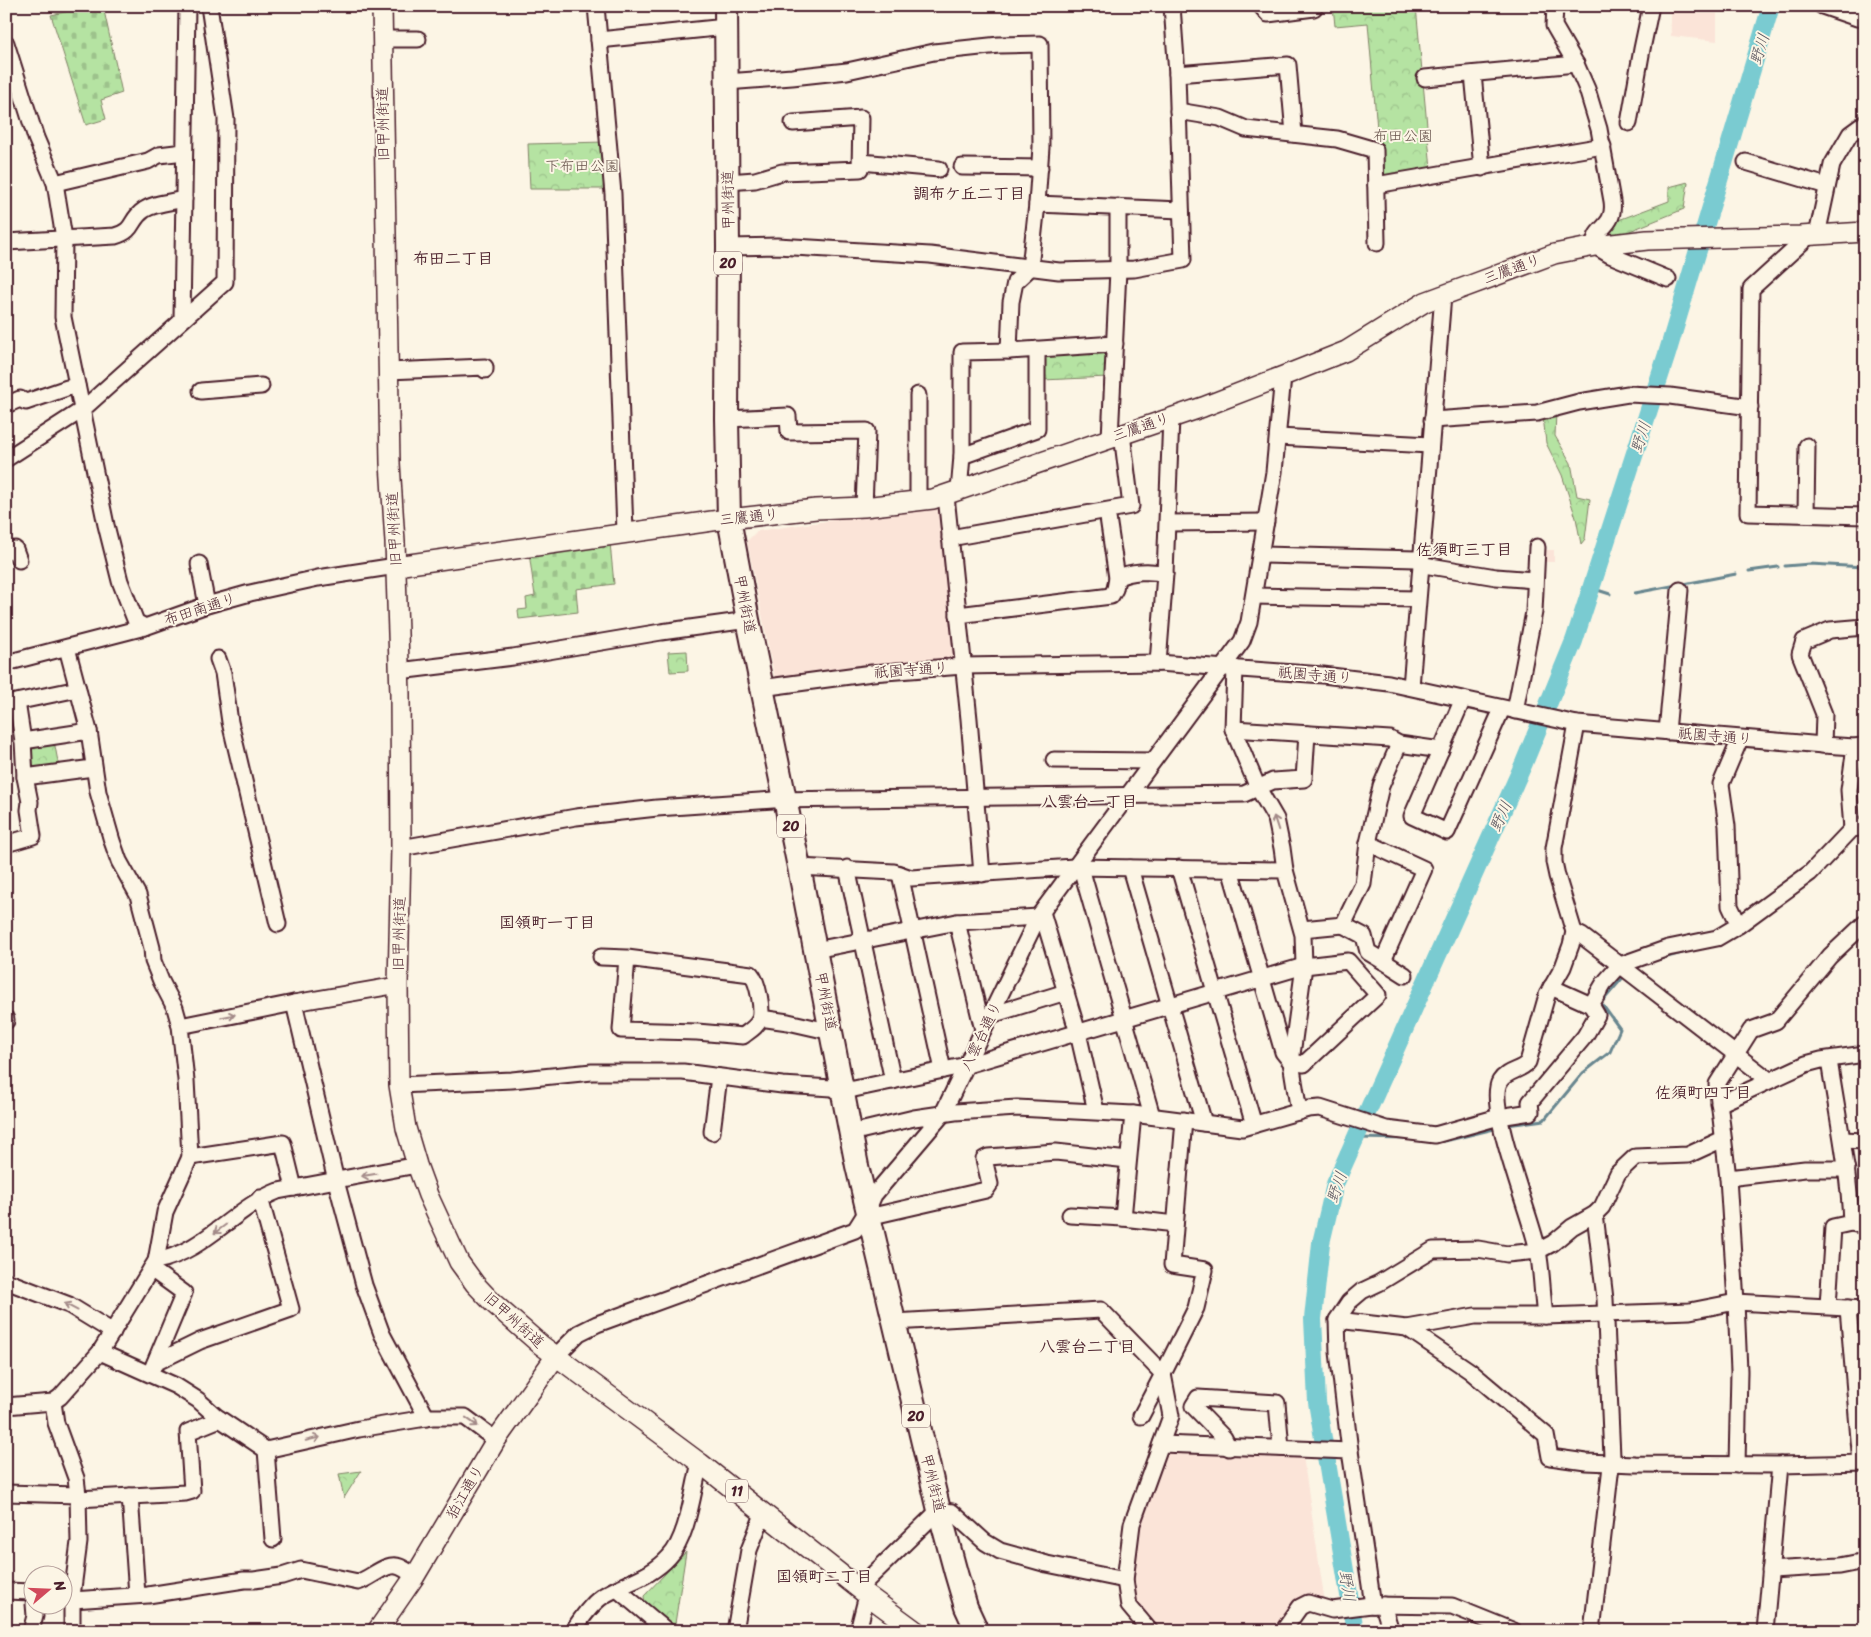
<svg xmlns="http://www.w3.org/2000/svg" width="1871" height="1637" viewBox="0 0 1871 1637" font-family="Sriracha,'Klee One',sans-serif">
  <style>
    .built { fill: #fbe4d8 }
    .cemetery { fill: url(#cemetery-stones); stroke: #808166 }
    .park { fill: url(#park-crowns); stroke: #808166 }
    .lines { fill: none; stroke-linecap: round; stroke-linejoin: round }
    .stream { stroke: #67868f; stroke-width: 3 }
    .river { stroke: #7acbd1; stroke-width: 18 }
    .minor-casing { stroke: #4a1f2b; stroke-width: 19 }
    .major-casing { stroke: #4a1f2b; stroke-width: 22 }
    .highway-casing { stroke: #4a1f2b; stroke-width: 26 }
    .minor { stroke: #fcf5e5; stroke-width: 15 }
    .major { stroke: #fcf5e5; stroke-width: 19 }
    .highway { stroke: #fcf5e5; stroke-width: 22 }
    .oneway { stroke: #a38a88 }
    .labels { text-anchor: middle; stroke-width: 4; stroke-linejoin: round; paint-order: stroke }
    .shield { fill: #fcf5e5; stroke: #7f5f63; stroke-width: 1 }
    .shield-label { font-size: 14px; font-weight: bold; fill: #4a1f2b }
    .street-label { font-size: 15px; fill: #4a1f2b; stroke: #fcf5e5 }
    .park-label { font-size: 15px; fill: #655049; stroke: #fcf5e5 }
    .water-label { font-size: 16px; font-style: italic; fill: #58535d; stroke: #fcf5e5 }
    .neighbourhood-label { font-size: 16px; font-weight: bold; fill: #4a1f2b; stroke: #fcf5e5 }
  </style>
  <defs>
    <pattern id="cemetery-stones" width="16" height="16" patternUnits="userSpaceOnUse" patternTransform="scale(1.25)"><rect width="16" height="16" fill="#b5e3a2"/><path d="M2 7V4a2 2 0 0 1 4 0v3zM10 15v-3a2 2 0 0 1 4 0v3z" fill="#9dc28c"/></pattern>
    <pattern id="park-crowns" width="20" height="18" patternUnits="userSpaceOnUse" patternTransform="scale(1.25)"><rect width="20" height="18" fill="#b5e3a2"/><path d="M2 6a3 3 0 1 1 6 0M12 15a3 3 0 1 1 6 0" fill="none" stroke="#9dc28c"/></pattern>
  </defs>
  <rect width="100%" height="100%" fill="#fcf5e5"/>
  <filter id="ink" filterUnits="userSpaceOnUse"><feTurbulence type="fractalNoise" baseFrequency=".02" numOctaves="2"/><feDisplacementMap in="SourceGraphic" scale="10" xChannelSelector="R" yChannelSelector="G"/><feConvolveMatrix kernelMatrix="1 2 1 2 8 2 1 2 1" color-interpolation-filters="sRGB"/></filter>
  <g filter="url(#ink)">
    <g class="built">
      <path d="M1670 6H1717V41L1671 36Z"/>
      <path d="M933 506 942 514 956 661 887 663 775 679 747 541 757 531Z"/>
      <path d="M1544 550H1554V562H1541V553Z"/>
      <path d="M1169 1449 1303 1456 1325 1603 1303 1597 1276 1631H1162L1154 1627 1132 1597 1137 1521 1163 1453Z"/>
    </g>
    <g class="cemetery">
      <path d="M103 6 122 93 101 100 106 119 86 125 51 15 88 7Z"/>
      <path d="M610 543 614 584 576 589 578 612 519 619 518 610 527 609 526 598 535 596 529 553Z"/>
    </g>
    <g class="park">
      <path d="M1333 6H1416L1431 169 1381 176 1368 23 1335 26Z"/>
      <path d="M604 142 608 189H530L528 144Z"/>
      <path d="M1688 182 1684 209 1615 237 1602 238 1616 221 1669 201V187Z"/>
      <path d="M1109 351 1108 377 1043 380 1042 354Z"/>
      <path d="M1556 412 1555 436 1571 463 1577 496 1590 499 1585 539 1581 544 1576 518 1562 475 1546 443 1543 416Z"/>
      <path d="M687 651 688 671 670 672 668 652Z"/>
      <path d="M54 741 59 767 32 771 28 744Z"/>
      <path d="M361 1471 344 1498 339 1474Z"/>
      <path d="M686 1552 674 1630 645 1606 644 1596Z"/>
    </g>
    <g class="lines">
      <g class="stream">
        <path d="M1785 566 1810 564 1865 567"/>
        <path d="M1749 571 1778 567"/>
        <path d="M1684 584 1736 574"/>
        <path d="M1591 588 1610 594"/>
        <path d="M1635 593 1677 585"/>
        <path d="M1819 874 1834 859"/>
        <path d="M1656 960 1686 952"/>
        <path d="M1507 1125 1544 1120 1583 1073 1610 1052 1620 1029 1601 1003 1626 974"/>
        <path d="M1355 1138 1410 1139"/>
        <path d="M1439 1141H1445L1498 1128"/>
      </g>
      <path class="river" d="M1355 1631 1317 1402 1313 1319 1321 1243 1335 1184 1524 763 1574 641 1667 354 1771 6"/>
      <g class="minor-casing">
        <g id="minor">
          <path d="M596 6 613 194 625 532"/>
          <path d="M1261 6 1268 14 1314 8"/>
          <path d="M1555 6 1554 26 1576 64 1587 89 1599 129 1612 201C1616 229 1592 227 1595 246L1610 255 1668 279"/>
          <path d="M1822 6 1857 18 1861 6"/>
          <path d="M382 39H418"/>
          <path d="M599 40 726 27"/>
          <path d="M6 43 36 138 55 183 64 238 63 317 106 525 120 581 136 622 145 627"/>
          <path d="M1177 74 1288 65 1294 134"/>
          <path d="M1473 74 1482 168"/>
          <path d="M1425 78 1576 64"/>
          <path d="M726 82 792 77 847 71 934 52 999 45 1040 44 1041 147 1037 204 1181 210"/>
          <path d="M1178 111 1220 118 1246 129 1337 139 1375 150 1377 243"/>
          <path d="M1629 123 1642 49 1651 6"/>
          <path d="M861 162 939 169"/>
          <path d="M1746 162 1827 186"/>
          <path d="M962 167 1040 168"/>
          <path d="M728 182 755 180 782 172 860 169 861 118 793 123"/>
          <path d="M55 183 148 161 159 155 184 152"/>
          <path d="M1376 185 1603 146"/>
          <path d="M1817 235 1832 165 1850 134 1865 123"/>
          <path d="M1809 236 1751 289 1748 513 1865 516"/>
          <path d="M6 242 115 236C136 230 129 220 144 210 154 203 172 202 184 199"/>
          <path d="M728 247 777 246 930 255 1059 271 1134 269 1183 260 1177 74 1172 6"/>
          <path d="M182 319 187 6"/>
          <path d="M1037 349V429L962 456V352L1009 351 1115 344"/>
          <path d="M1009 351 1011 302 1015 282 1030 268 1037 204"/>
          <path d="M388 371 485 367V370"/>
          <path d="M201 391 261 386"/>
          <path d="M918 395V501"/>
          <path d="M6 405 20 399 26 402 67 388 77 386"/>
          <path d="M727 419 788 416 789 432 867 431 864 507"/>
          <path d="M1432 420 1537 413 1579 402 1628 394 1670 396 1750 407"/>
          <path d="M1278 437 1430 445"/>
          <path d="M1110 438 1118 270V207"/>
          <path d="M6 459 82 410 225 282 226 119 209 6"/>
          <path d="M959 491 962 456"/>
          <path d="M946 496 969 719 982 874"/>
          <path d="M1806 514 1807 446"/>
          <path d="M1168 523 1266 522"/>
          <path d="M950 538 1131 506 1122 434"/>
          <path d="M6 551 15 549 19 560"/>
          <path d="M1261 555 1416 559 1424 565 1496 577 1535 580"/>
          <path d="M199 564 207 605"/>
          <path d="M1165 574 1171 417"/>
          <path d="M1117 578C1130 571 1151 570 1165 574L1158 663"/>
          <path d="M1254 596 1417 599"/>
          <path d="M958 615 1111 596 1115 589 1117 578 1107 511"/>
          <path d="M218 659 223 673 230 722 278 924"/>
          <path d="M6 663 145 627 207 605 250 593 318 578 396 566"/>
          <path d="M1235 668 1233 729 1258 788 1276 819 1282 848 1285 870"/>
          <path d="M399 671 513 657 661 632 748 620"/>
          <path d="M1411 687 1443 295"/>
          <path d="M761 688 872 673 963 666 1158 663 1323 675 1389 683 1577 724 1823 745 1855 747 1865 745"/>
          <path d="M1463 699 1412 816 1447 832 1502 709"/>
          <path d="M17 702 23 741"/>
          <path d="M6 704 78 689"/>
          <path d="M1515 711 1534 612 1537 547"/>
          <path d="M1233 729 1390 739 1399 744 1441 750"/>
          <path d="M1667 732 1680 590"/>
          <path d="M1823 745 1824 714 1800 654 1804 641 1830 630 1865 627"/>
          <path d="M1054 760 1153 761"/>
          <path d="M25 777 93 768"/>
          <path d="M1852 829 1849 790 1855 747"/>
          <path d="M1368 843 1424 869 1383 961 1405 975"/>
          <path d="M6 844 33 836 29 810 30 802 25 777 23 741 89 731"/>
          <path d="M401 848 576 817 657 808 773 800 1244 794 1273 781 1304 779 1307 734"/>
          <path d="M799 867 894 872 911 878 1074 867 1285 870 1303 935 1304 966 1291 1062 1299 1112"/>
          <path d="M847 868 893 1081"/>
          <path d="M1081 868 1152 1116"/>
          <path d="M1130 868 1204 1123"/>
          <path d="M1179 868 1254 1125"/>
          <path d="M900 874 943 1070"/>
          <path d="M1042 912 1078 1033 1096 1111"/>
          <path d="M957 922 983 1030"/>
          <path d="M1343 925 1364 936 1368 952 1383 961"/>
          <path d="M1739 925 1730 906 1727 826 1721 784 1740 739"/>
          <path d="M1302 929 1343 925 1363 884 1368 843 1381 786 1399 744"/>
          <path d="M1574 932 1582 936 1620 965 1769 1080"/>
          <path d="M815 950 957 922 1038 917"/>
          <path d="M601 957 627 958 621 1030 697 1032 743 1036C749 1031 757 1027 760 1019 763 1009 758 982 751 974L627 958"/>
          <path d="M294 1003 336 1181 364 1285 382 1334 427 1418"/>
          <path d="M1591 1005 1604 983 1620 965 1668 948 1717 938 1739 925 1810 873 1852 829 1865 827"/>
          <path d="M991 1015 1066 992"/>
          <path d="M760 1018 788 1022 832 1032"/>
          <path d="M6 1019V1021"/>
          <path d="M180 1026 294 1003 398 985"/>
          <path d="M1829 1060C1837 1114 1849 1168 1851 1223"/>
          <path d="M399 1085 512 1080 592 1072H683L782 1085 832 1088 842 1091 854 1089 967 1065 1304 966 1348 961 1378 995 1304 1064 1291 1062 1283 1052 1230 869"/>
          <path d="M1719 1104 1806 1064 1821 1060 1865 1054"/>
          <path d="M712 1132 719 1077"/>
          <path d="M851 1133 914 1118 955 1112 1017 1108 1133 1114 1242 1128 1308 1109 1320 1108 1386 1129 1435 1135 1499 1117 1531 1112 1530 1102 1585 1036 1597 1015 1591 1005 1551 987"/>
          <path d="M1843 1140 1865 1141"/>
          <path d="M190 1157 283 1143 294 1188"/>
          <path d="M1728 1178 1805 1169H1847"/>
          <path d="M867 1211 877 1215 986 1190 990 1184 984 1159 988 1157 1056 1152 1128 1160"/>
          <path d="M1070 1215 1123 1218 1175 1224"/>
          <path d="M1123 1218 1133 1114"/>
          <path d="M156 1261C204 1252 234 1208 278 1191L417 1165"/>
          <path d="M151 1269 184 1293 153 1367"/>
          <path d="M6 1281 69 1305 113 1332"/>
          <path d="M1828 1306 1833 1227 1851 1223 1865 1226"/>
          <path d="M1848 1308 1861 1463"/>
          <path d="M1545 1316C1542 1294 1542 1272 1538 1251 1532 1218 1485 1105 1500 1081 1507 1070 1521 1071 1528 1062L1547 995 1563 967 1571 945 1574 932 1557 876 1554 862V848L1577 724"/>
          <path d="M1337 1320 1407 1328 1475 1316H1545L1690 1311 1736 1302 1865 1309"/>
          <path d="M894 1322 1101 1310 1163 1374 1141 1416"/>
          <path d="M1407 1328 1470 1371 1546 1435 1550 1457 1586 1462 1635 1464 1780 1465 1865 1463"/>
          <path d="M100 1352 176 1386 198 1400 217 1417 266 1450 359 1429 432 1417H465L496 1440"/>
          <path d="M556 1356 579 1333 597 1324 855 1230 867 1211 874 1195 942 1115 1038 917 1242 641 1249 622 1274 472 1283 376"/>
          <path d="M155 1363 200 1341 291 1309 260 1198"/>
          <path d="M53 1402 56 1423 76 1478 78 1495 79 1542 72 1596V1631"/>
          <path d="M6 1406 53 1402 60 1397 100 1352 151 1269 156 1261 165 1212 190 1157 186 1080 180 1026 175 1008 161 981 153 961 152 948 138 895 119 861 112 841 98 792 89 731 67 648"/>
          <path d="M1161 1444 1350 1451"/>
          <path d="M1229 1448 1224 1438 1193 1406 1198 1398 1277 1403 1281 1448"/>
          <path d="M266 1450 273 1539"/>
          <path d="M1737 1465 1739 1371 1736 1302 1728 1178 1717 1084 1751 1030 1776 1021 1830 956 1865 923"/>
          <path d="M6 1493 78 1495"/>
          <path d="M130 1496 137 1595"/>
          <path d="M78 1499 185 1493 192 1491 188 1432 220 1419"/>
          <path d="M1770 1570 1840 1566 1865 1561"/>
          <path d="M859 1588 939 1510 952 1512 985 1542 1000 1551 1047 1564 1125 1580"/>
          <path d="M617 1589 667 1631"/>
          <path d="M6 1591 32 1592"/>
          <path d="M72 1600 148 1595 244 1580H254L282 1576 301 1570 358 1582C371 1579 386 1561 400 1567 405 1569 410 1573 415 1576"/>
          <path d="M1373 1605 1350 1451 1338 1352 1337 1320 1349 1302 1362 1291 1379 1283 1433 1250 1478 1249 1507 1254 1538 1251 1553 1243 1572 1227 1595 1214 1602 1207 1618 1173 1635 1157 1688 1155 1723 1139"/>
          <path d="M1383 1605 1391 1631"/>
          <path d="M31 1631 35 1616 34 1604"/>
          <path d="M573 1631C581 1619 591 1604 603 1596 626 1582 650 1578 669 1557 688 1538 693 1489 700 1463"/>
          <path d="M735 1631 749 1550 764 1512"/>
          <path d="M858 1631 867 1595"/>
          <path d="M1150 1631 1129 1606 1125 1580 1132 1524 1171 1416 1163 1374 1196 1308 1205 1270 1172 1265 1184 1120"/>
          <path d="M1283 1631 1300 1607 1308 1603 1332 1610 1371 1605 1452 1606 1514 1631"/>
          <path d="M1592 1631 1612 1457 1605 1299 1595 1214"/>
          <path d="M1765 1631 1780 1465"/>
        </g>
      </g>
      <g class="major-casing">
        <g id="major">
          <path d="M382 6 390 463 395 542 400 694 401 848 398 985 399 1085 406 1128 417 1165 428 1195 459 1262 475 1284 492 1302 541 1345 700 1463 867 1595 916 1631"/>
          <path d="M396 566 712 521 816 509 864 507 933 499 1203 407 1283 376 1346 351 1425 302 1554 254 1595 246 1647 240 1800 236 1865 232"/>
          <path d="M377 1631 415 1576 496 1440 556 1356"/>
        </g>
      </g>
      <g class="highway-casing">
        <path id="highway" d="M726 6 728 247 727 419 729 519 748 620 799 867 857 1166 939 1510 956 1573 966 1607 977 1631"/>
      </g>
      <use href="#minor" class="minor"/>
      <use href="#major" class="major"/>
      <use href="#highway" class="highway"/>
    </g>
    <defs><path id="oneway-shaft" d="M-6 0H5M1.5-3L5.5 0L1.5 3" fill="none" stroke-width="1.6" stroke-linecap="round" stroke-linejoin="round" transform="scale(1.25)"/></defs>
    <g class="oneway">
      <use href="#oneway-shaft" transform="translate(1276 823) rotate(-108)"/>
      <use href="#oneway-shaft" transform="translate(228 1016) rotate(-12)"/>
      <use href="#oneway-shaft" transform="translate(369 1175) rotate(170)"/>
      <use href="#oneway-shaft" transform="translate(220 1229) rotate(143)"/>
      <use href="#oneway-shaft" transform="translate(71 1307) rotate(-152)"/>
      <use href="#oneway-shaft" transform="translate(472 1422) rotate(36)"/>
      <use href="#oneway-shaft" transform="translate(313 1439) rotate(-13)"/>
    </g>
  </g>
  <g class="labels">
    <g class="shield">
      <rect x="714" y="251.5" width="28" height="23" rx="4"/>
      <rect x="777" y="814.5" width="28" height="23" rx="4"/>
      <rect x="902" y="1404.5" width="28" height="23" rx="4"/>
      <rect x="726" y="1479.5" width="22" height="23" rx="4"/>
    </g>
    <g class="shield-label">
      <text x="728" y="268">20</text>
      <text x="791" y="831">20</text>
      <text x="916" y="1421">20</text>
      <text x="737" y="1496">11</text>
    </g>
    <g class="street-label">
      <text transform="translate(383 124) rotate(-91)" y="5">旧甲州街道</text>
      <text transform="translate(728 200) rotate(-91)" y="5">甲州街道</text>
      <text transform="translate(1512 269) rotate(-20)" y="5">三鷹通り</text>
      <text transform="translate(1141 427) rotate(-19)" y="5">三鷹通り</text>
      <text transform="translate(749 517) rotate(-6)" y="5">三鷹通り</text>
      <text transform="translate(394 529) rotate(-93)" y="5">旧甲州街道</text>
      <text transform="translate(745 604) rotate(79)" y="5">甲州街道</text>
      <text transform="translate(200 609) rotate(-18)" y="5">布田南通り</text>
      <text transform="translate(911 670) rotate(-4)" y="5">祇園寺通り</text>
      <text transform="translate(1315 675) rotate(5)" y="5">祇園寺通り</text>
      <text transform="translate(1715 736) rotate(5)" y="5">祇園寺通り</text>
      <text transform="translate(399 934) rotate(-89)" y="5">旧甲州街道</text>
      <text transform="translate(826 1001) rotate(79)" y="5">甲州街道</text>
      <text transform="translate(981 1036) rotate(-64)" y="5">八雲台通り</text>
      <text transform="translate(514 1320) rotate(42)" y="5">旧甲州街道</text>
      <text transform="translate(933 1483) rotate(76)" y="5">甲州街道</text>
      <text transform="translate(465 1492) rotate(-60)" y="5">狛江通り</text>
    </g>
    <g class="park-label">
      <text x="1403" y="141">布田公園</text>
      <text x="582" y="171">下布田公園</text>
    </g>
    <g class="water-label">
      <text transform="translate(1759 49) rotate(-73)" y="6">野川</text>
      <text transform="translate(1640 437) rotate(-72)" y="6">野川</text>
      <text transform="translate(1500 816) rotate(-66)" y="6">野川</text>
      <text transform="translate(1336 1187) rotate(-71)" y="6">野川</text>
      <text transform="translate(1348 1586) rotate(81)" y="6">野川</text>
    </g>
    <g class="neighbourhood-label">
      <text x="969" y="199">調布ケ丘二丁目</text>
      <text x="453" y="264">布田二丁目</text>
      <text x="1464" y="555">佐須町三丁目</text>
      <text x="1089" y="807">八雲台一丁目</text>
      <text x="547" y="928">国領町一丁目</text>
      <text x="1703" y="1098">佐須町四丁目</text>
      <text x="1087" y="1352">八雲台二丁目</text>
      <text x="824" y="1582">国領町二丁目</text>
    </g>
  </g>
  <rect width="1871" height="1637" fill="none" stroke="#fcf5e5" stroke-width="25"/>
  <rect x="12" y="12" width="1846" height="1612" fill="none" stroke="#4a1f2b" stroke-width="2" filter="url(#ink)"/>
  <g transform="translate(48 1590) rotate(71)"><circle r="24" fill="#fcf5e5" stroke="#b59f9b"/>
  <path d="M0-4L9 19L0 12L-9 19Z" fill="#d1495b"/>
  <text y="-8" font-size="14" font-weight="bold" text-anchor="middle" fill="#4a1f2b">N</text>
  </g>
</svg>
